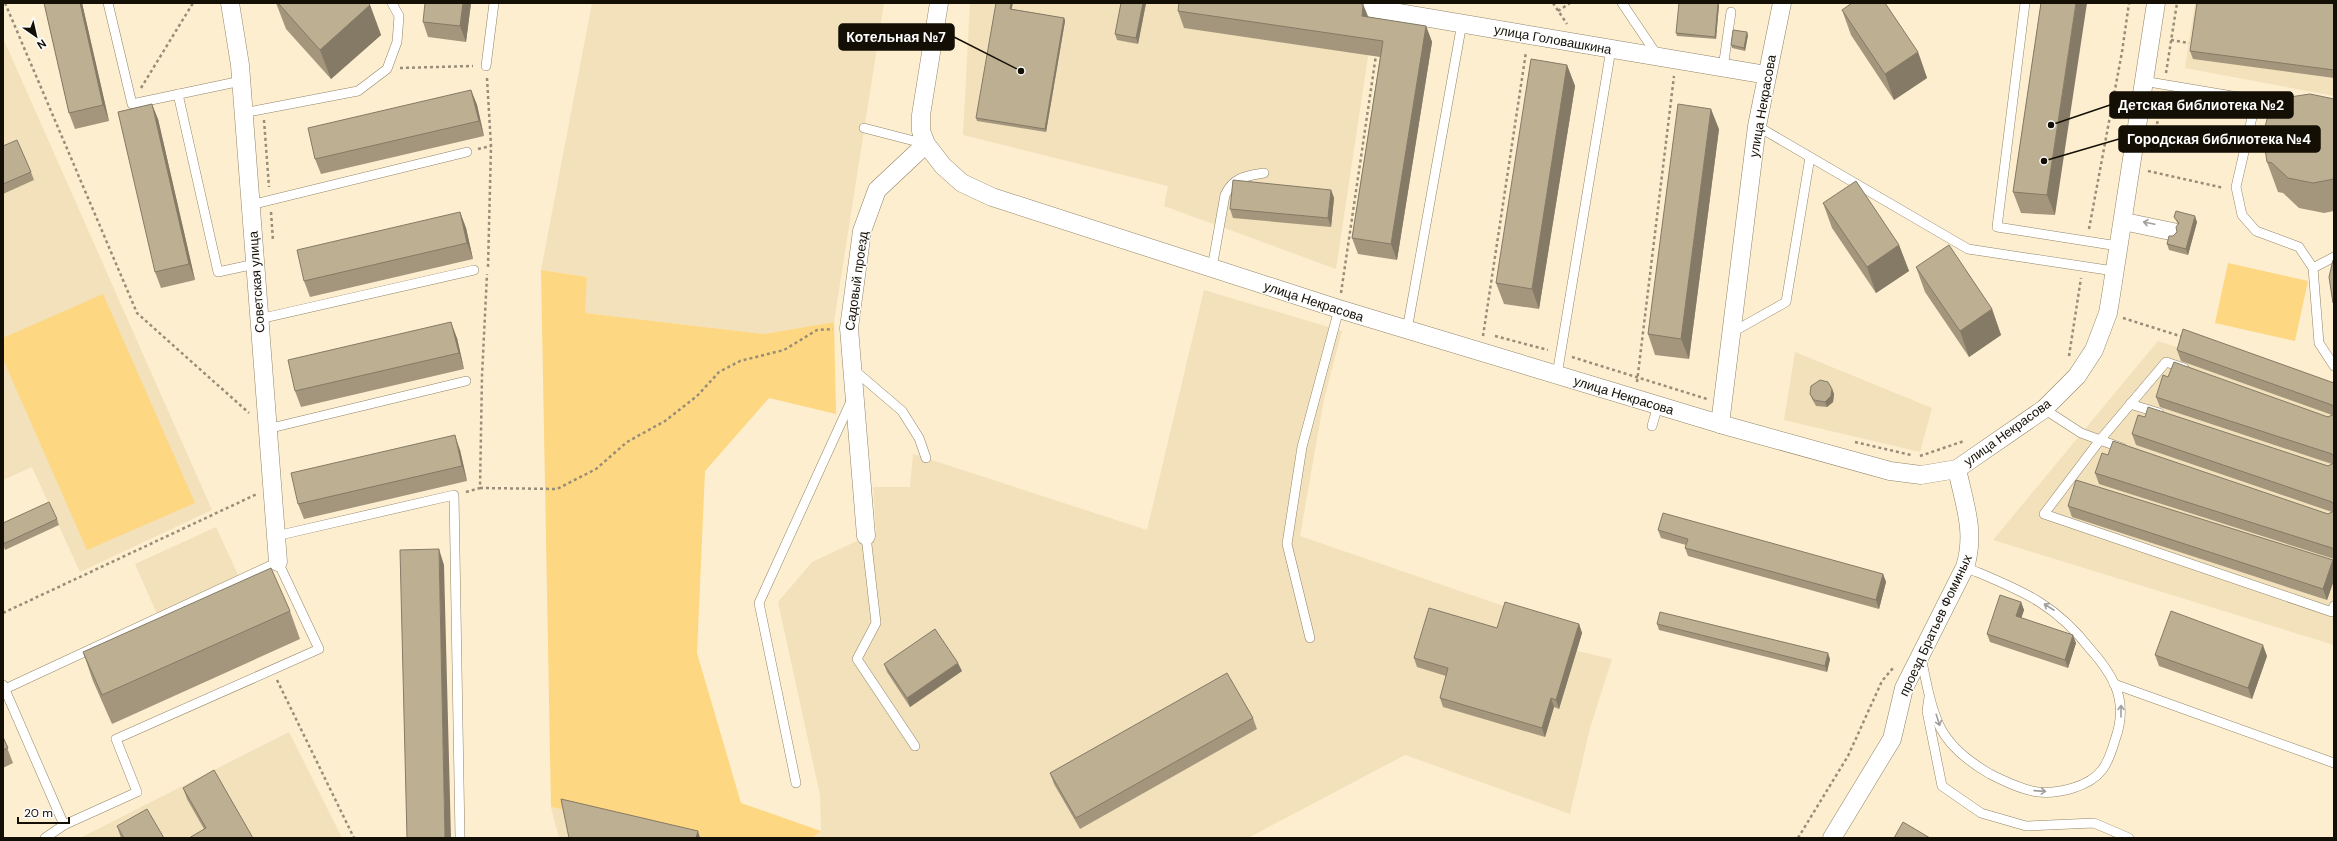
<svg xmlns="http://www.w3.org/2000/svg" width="2337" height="841" viewBox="0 0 2337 841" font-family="'DM Sans',sans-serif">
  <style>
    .built { fill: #f2e1bb }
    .green { fill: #fdd782 }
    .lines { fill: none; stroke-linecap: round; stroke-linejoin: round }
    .lane-casing { stroke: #918468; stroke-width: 10 }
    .street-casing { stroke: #918468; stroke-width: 19 }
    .path { stroke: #988d78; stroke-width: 2.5; stroke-dasharray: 3 3; stroke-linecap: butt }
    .lane { stroke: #fff; stroke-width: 9 }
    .street { stroke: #fff; stroke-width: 18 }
    .wall { fill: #a3967d }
    .shaded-wall { fill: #847a66 }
    .building { fill: #bdaf91; stroke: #847a66 }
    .oneway { stroke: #a19f9b }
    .labels { text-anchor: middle; stroke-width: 3; stroke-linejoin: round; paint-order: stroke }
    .street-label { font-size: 13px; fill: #140f05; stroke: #fdfdfd }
    .leader { fill: none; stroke: #140f05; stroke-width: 1.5 }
    .callout-dot { fill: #140f05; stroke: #fdfdfd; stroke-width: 1.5 }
    .callout { fill: #140f05; stroke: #140f05; stroke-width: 1.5 }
    .callout-label { font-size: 14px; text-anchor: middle; font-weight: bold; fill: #fff }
  </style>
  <rect width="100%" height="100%" fill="#fdeecf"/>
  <g class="built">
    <path d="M592 3H884L834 322 764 334 584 313 587 277 541 270Z"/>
    <path d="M970 3H1275L1374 17 1336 269 1164 206 1168 186 963 135Z"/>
    <path d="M2195 3H2334V96L2185 68Z"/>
    <path d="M3 38 212 510 80 572 32 467 3 480Z"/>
    <path d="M1204 290 1342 331 1324 399 1300 536 1582 633 1577 651 1612 659 1590 728 1570 814 1405 755 1248 838H812L821 831 820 795 778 602 812 562 876 532 873 487H910L913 454 1147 530Z"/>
    <path d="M2158 341 2334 398V645L1993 540Z"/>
    <path d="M1795 352 1932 408 1920 452 1784 420Z"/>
    <path d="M216 527 239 577 157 614 135 564Z"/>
    <path d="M289 732 342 838H80Z"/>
    <path d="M551 807 692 838H559Z"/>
  </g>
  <g class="green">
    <path d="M2228 263 2308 281 2295 341 2215 323Z"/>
    <path d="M541 270 587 277 585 313 764 334 834 322 836 414 769 398 705 471 697 653 741 803 821 831 812 838H692L551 807Z"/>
    <path d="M103 294 195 503 87 550 3 359V338Z"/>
  </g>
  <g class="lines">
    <g class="lane-casing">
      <g id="lane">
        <path d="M108 3 132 104 241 81"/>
        <path d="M1622 3 1657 55"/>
        <path d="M2025 3 1997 227 2118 246"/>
        <path d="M486 66 494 3"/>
        <path d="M1723 68 1731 12"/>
        <path d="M2143 81 2292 106"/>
        <path d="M178 94 218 272 255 264"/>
        <path d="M2256 100 2236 187 2242 215 2256 231 2299 247 2313 268 2319 343 2334 366"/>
        <path d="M243 113 358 91 387 69 397 42 399 16 392 3"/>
        <path d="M1757 126 1968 249 2114 271"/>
        <path d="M864 128 926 144"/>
        <path d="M250 205 467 152"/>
        <path d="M2122 217 2175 228"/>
        <path d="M2121 225 2173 236"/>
        <path d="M1212 268 1225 195C1233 177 1246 176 1264 173"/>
        <path d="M2313 268 2334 257"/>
        <path d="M259 319 474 270"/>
        <path d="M1407 330 1462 23"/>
        <path d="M1731 333 1786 302 1810 157"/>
        <path d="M2184 368 2166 362 2100 440 2044 514 2332 612 2334 606"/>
        <path d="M854 370 902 411 919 438 926 458"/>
        <path d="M1557 375 1611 49"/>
        <path d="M2130 404 2159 413"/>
        <path d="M2044 409 2081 433 2122 448"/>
        <path d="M1652 426 1658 405"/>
        <path d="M267 429 466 381"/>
        <path d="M276 536 454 495 460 838"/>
        <path d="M866 536 876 623 857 659 915 746"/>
        <path d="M1310 638 1287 544 1302 447 1339 309"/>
        <path d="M1921 657C1926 680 1930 706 1940 727 1950 747 1971 763 1990 774 2004 781 2022 790 2038 792 2058 794 2089 787 2102 770 2109 761 2112 750 2115 740 2122 721 2123 704 2115 685 2109 672 2100 660 2091 650 2053 601 2019 590 1965 567"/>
        <path d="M2114 684 2334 763"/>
        <path d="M3 685 64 825"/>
        <path d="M5 689 278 562 319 649 116 739 137 792 64 825 45 838"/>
        <path d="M1929 697 1927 711 1942 786 1981 813 2026 826 2094 823 2129 838"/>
        <path d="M796 783 759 603 852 399"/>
      </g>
    </g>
    <g class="street-casing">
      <g id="street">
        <path d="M230 3 240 65 278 562"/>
        <path d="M939 3 921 115V131L926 144 943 166 962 183 992 197 1339 309 1720 424 1890 471 1921 475 1957 469 2044 409 2077 376 2094 350 2108 313 2111 295 2156 3"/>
        <path d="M1340 3 1767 75"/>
        <path d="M1720 424 1757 126 1782 3"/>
        <path d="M866 536 849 328 862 231 877 190 926 144"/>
        <path d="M1832 838 1892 739 1904 688 1965 567C1976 532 1964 503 1957 469"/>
      </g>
    </g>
    <g class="path">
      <path d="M5 3 137 313 249 413"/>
      <path d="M1553 3 1567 24"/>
      <path d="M1558 11 1570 3"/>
      <path d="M2171 40 2189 43"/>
      <path d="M400 68 473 66"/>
      <path d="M2166 73 2177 3"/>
      <path d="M487 78 491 146 488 267"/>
      <path d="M141 88 193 3"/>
      <path d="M264 120 269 187"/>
      <path d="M2156 130 2162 96"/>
      <path d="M478 149 491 146"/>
      <path d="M2148 171 2224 188"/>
      <path d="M271 212 273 241"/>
      <path d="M2089 229 2122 52 2129 3"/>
      <path d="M1341 293 1376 55"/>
      <path d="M2123 318 2183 337"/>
      <path d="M1483 336 1526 52"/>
      <path d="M1495 336 1548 350"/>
      <path d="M2069 356 2081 278"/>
      <path d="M1572 357 1707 399"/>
      <path d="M1637 382 1674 76"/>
      <path d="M1855 442 1911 455"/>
      <path d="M1920 456 1964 441"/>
      <path d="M480 488 557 489 596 469 627 442 665 421 697 396 719 372 740 361 784 350 817 330 833 329"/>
      <path d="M466 492 480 488 482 376 487 274"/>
      <path d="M3 613 257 494"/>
      <path d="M277 680 354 838"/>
      <path d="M1798 838 1848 756 1882 681 1893 668"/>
    </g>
    <use href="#lane" class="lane"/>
    <use href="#street" class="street"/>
  </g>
  <g class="wall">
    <path d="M44 3H82L109 121 75 129 69 113Z"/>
    <path d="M276 3H368L370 5 381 35 331 79 286 29Z"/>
    <path d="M471 3 466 42 428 37 423 22Z"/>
    <path d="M1146 3 1138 44 1117 40 1115 34Z"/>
    <path d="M2041 3 2055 215 2021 213 2013 192Z"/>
    <path d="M2334 3V78L2193 59 2190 51Z"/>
    <path d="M1719 5 1716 39 1677 36 1676 33Z"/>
    <path d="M1011 9 1064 18 1065 21 1046 132 977 121 976 118Z"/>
    <path d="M1842 10 1918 52 1927 78 1894 100 1851 35Z"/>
    <path d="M1178 11 1368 17 1426 26 1432 42 1397 260 1358 254 1352 238 1380 57 1184 28Z"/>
    <path d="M1748 35 1745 51 1732 48 1731 45Z"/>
    <path d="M1567 65 1575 86 1539 309 1504 304 1496 283Z"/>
    <path d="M471 90 477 105 484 136 321 174 315 159Z"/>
    <path d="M2334 99V211L2324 213 2299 208 2283 193 2278 192 2267 162Z"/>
    <path d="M158 119 195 280 161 288 155 272Z"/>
    <path d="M1719 129 1689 359 1655 355 1648 334Z"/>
    <path d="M3 146 31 172 34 180 3 194Z"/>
    <path d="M1331 190 1334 198 1331 227 1233 218 1230 209Z"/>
    <path d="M1823 203 1899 245 1909 271 1876 293 1832 228Z"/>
    <path d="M460 212 466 228 473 259 310 297 304 281Z"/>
    <path d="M2174 217 2197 222 2188 255 2169 250 2167 244 2177 232 2178 224Z"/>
    <path d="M1916 267 1992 309 2001 335 1969 357 1925 292Z"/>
    <path d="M457 338 464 369 301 407 295 391Z"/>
    <path d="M2177 350 2334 383V559L2099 484 2095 473 2108 455 2328 514 2332 512 2136 445 2132 434 2145 417 2328 466 2332 464 2160 407 2156 397 2168 377 2328 417 2332 415 2181 361Z"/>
    <path d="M1832 389 1834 394 1833 402 1827 407 1816 406 1812 399 1810 394Z"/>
    <path d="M460 450 467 481 304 519 298 504Z"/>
    <path d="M2068 506 2333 560 2334 563V580L2327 600 2072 517Z"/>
    <path d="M57 519 59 525 5 550 3 544V523Z"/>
    <path d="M1658 530 1883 574 1886 582 1879 609 1688 556 1685 548 1686 545 1661 538Z"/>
    <path d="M2021 602 2024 610 2021 618 2076 643 2068 668 1990 642 1987 634Z"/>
    <path d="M290 611 300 639 112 724 93 681 83 652Z"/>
    <path d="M1579 624 1582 633 1559 709 1554 707 1545 737 1443 707 1440 698 1446 676 1417 667 1414 658 1497 628Z"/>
    <path d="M1657 624 1830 659 1827 672 1659 630Z"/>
    <path d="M2155 655 2267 656 2252 699 2159 666Z"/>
    <path d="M884 664 962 671 910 707 887 672Z"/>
    <path d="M1253 718 1257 729 1080 829 1054 784 1050 773Z"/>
    <path d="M3 737 13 763 3 768Z"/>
    <path d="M183 788 253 838 204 829 187 799Z"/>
    <path d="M117 826 164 838H121Z"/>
  </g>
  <g class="shaded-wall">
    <path d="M80 3H82L109 121 103 105Z"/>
    <path d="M463 3H471L466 42 460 26Z"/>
    <path d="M1011 3H1013L1011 12 1010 9Z"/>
    <path d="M1143 3H1146L1138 44 1136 38Z"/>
    <path d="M1718 3 1719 5 1716 39 1715 37Z"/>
    <path d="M2076 3H2087L2055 215 2047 195Z"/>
    <path d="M1363 4 1370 21 1362 16Z"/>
    <path d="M370 5 381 35 331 79 320 50Z"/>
    <path d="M1064 18 1065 21 1046 132 1045 129Z"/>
    <path d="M1426 26 1432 42 1397 260 1391 244Z"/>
    <path d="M1747 32 1748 35 1745 51 1744 48Z"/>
    <path d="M1918 52 1927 78 1894 100 1885 74Z"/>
    <path d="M1567 65 1575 86 1539 309 1532 289Z"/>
    <path d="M471 90 477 105 484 136 479 121Z"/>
    <path d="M152 104 158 119 195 280 189 264Z"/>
    <path d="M1711 109 1719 129 1689 359 1681 339Z"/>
    <path d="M1331 190 1334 198 1331 227 1328 218Z"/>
    <path d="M460 212 466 228 473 259 467 243Z"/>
    <path d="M2195 216 2197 222 2188 255 2186 249Z"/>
    <path d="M1899 245 1909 271 1876 293 1867 267Z"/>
    <path d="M1992 309 2001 335 1969 357 1960 331Z"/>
    <path d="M451 322 457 338 464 369 459 353Z"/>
    <path d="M1832 389 1834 394 1833 402 1827 407 1825 402Z"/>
    <path d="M455 435 460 450 467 481 462 466Z"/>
    <path d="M439 549 444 565 451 838H445Z"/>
    <path d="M2333 560 2334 563V580L2327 600 2323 589Z"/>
    <path d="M1883 574 1886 582 1879 609 1876 600Z"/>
    <path d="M2021 602 2024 610 2019 625 2016 616Z"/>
    <path d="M1579 624 1582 633 1559 709 1556 700Z"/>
    <path d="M2073 635 2076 643 2068 668 2065 660Z"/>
    <path d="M2263 645 2267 656 2252 699 2248 688Z"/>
    <path d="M1828 653 1830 659 1827 672 1825 666Z"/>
    <path d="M958 663 962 671 910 707 907 698Z"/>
    <path d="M1551 698 1554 707 1545 737 1542 728Z"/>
    <path d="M698 831 700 838H696Z"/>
  </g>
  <g class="building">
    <path d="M44 3H80L103 105 69 113Z"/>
    <path d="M278 3H368L370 5 320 50Z"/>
    <path d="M425 3H463L460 26 423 22Z"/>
    <path d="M996 3H1011L1010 9 1064 18 1045 129 976 118Z"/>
    <path d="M1121 3H1143L1136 38 1115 34Z"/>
    <path d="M1179 3H1355L1363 4 1362 16 1426 26 1391 244 1352 238 1383 41 1178 11Z"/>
    <path d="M1679 3H1718L1715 37 1676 33Z"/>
    <path d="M1852 3H1885L1918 52 1885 74 1842 10Z"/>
    <path d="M2041 3H2076L2047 195 2013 192Z"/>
    <path d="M2197 3H2334V70L2190 51Z"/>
    <path d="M1733 30 1747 32 1744 48 1731 45Z"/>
    <path d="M1531 59 1567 65 1532 289 1496 283Z"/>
    <path d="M471 90 479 121 315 159 308 128Z"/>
    <path d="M2310 94 2334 99V179L2313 183 2288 178 2272 163 2267 162 2263 136 2267 119 2283 102V98Z"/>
    <path d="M152 104 189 264 155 272 118 112Z"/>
    <path d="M1678 104 1711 109 1681 339 1648 334Z"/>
    <path d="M17 140 31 172 3 184V146Z"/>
    <path d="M1233 180 1331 190 1328 218 1230 209Z"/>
    <path d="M1856 181 1899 245 1867 267 1823 203Z"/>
    <path d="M2176 211 2195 216 2186 249 2167 244 2169 236H2173L2177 232 2176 227 2179 223 2174 217Z"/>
    <path d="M460 212 467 243 304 281 297 250Z"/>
    <path d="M1949 245 1992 309 1960 331 1916 267Z"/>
    <path d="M2334 259V303H2333L2329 277 2333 260Z"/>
    <path d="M451 322 459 353 295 391 288 360Z"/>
    <path d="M2183 329 2334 383V408L2332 405 2177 350Z"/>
    <path d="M2174 362 2328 417 2334 414V457L2332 454 2156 397 2163 375 2168 377Z"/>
    <path d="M1820 380 1828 382 1832 389 1831 396 1825 402 1814 400 1810 394 1811 386Z"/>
    <path d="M2148 407 2328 466 2334 463V505L2332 502 2132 434 2138 415 2145 417Z"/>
    <path d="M455 435 462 466 298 504 291 473Z"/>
    <path d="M2113 441 2328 514 2334 511V550L2332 548 2095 473 2102 453 2108 455Z"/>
    <path d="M2076 480 2333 560 2323 589 2068 506Z"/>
    <path d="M49 502 57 519 3 544V523Z"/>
    <path d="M1663 513 1883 574 1876 600 1685 548 1688 539 1658 530Z"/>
    <path d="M439 549 445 838H407L400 550Z"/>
    <path d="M271 568 290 611 102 695 83 652Z"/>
    <path d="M2000 595 2021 602 2016 616 2073 635 2065 660 1987 634Z"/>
    <path d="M1505 602 1579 624 1556 700 1551 698 1542 728 1440 698 1448 668 1414 658 1429 608 1497 628Z"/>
    <path d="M2171 611 2263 645 2248 688 2155 655Z"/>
    <path d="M1660 612 1828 653 1825 666 1657 624Z"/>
    <path d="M935 629 958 663 907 698 884 664Z"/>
    <path d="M1227 673 1253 718 1076 818 1050 773Z"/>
    <path d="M3 737 8 748 3 750Z"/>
    <path d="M214 770 253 838H189L206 828 183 788Z"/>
    <path d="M561 799 698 831 696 838H569Z"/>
    <path d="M147 809 164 838H124L117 826Z"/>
    <path d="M1903 822 1930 838H1894Z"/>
  </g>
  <defs><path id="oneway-shaft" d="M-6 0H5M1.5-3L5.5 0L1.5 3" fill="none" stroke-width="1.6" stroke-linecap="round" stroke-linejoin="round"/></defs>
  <g class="oneway">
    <use href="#oneway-shaft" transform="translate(2149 223) rotate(-168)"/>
    <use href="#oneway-shaft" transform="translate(2049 607) rotate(-147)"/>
    <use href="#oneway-shaft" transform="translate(2121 711) rotate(-90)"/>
    <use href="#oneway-shaft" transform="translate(1938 720) rotate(72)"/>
    <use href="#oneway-shaft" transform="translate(2040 791) rotate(4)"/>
  </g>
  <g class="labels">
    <g class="street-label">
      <text transform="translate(1553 39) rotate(10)" y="5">улица Головашкина</text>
      <text transform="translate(1762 106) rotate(-80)" y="5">улица Некрасова</text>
      <text transform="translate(856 281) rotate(-82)" y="5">Садовый проезд</text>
      <text transform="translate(256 282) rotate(-94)" y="5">Советская улица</text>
      <text transform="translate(1314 301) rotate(18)" y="5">улица Некрасова</text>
      <text transform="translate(1624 395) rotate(17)" y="5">улица Некрасова</text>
      <text transform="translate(2007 432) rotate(-36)" y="5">улица Некрасова</text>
      <text transform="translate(1935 625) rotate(-65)" y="5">проезд Братьев Фоминых</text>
    </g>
  </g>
  <path class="leader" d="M1021 71L954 37M2051 125L2110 105M2044 161L2119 139"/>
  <g class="callout-dot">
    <circle cx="1021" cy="71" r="4"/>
    <circle cx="2051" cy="125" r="4"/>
    <circle cx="2044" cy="161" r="4"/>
  </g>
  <g class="callout">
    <rect x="839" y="24" width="115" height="26" rx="4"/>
    <rect x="2110" y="92" width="183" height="26" rx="4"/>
    <rect x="2119" y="126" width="201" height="26" rx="4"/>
  </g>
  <g class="callout-label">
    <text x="896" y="42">Котельная №7</text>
    <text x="2201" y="110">Детская библиотека №2</text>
    <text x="2219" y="144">Городская библиотека №4</text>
  </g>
  <rect width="2337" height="841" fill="none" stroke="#140f05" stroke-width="8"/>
  <g transform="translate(36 36) rotate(146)" stroke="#fdfdfd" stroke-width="3" paint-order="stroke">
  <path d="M0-3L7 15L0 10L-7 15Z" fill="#140f05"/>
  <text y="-6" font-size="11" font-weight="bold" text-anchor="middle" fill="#140f05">N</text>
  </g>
  <path d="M18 817v6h51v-6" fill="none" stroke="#140f05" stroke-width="2"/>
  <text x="24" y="817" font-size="12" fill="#140f05" stroke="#fdfdfd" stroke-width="3" paint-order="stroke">20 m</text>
</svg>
